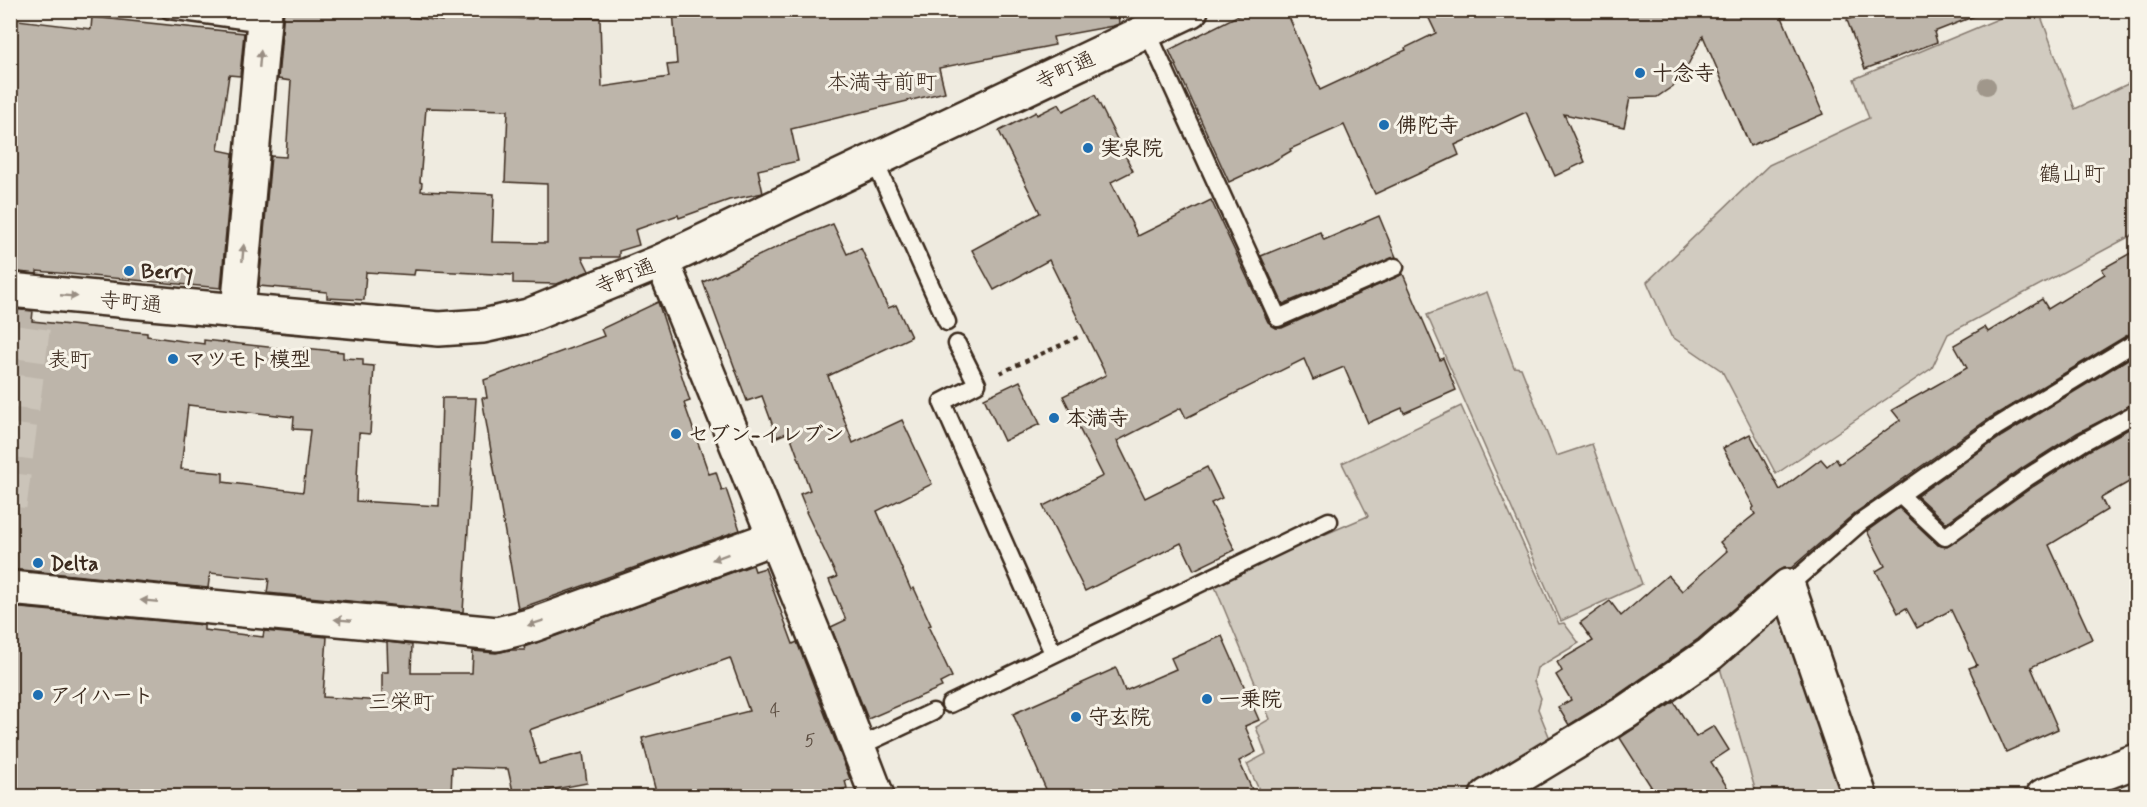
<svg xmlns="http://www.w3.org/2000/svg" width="2147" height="807" viewBox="0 0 2147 807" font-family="Mynerve,'Klee One',sans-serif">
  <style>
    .green { fill: #d1cbc0; stroke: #867a6f; stroke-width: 1.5 }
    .building { fill: #bdb5aa; stroke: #3b2a1e; stroke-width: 1.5; fill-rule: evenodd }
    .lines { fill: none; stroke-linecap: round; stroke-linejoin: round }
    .street-tunnel { stroke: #cbc4b9; stroke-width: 33; stroke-dasharray: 33 16; stroke-linecap: butt }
    .lane-casing { stroke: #3b2a1e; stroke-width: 21 }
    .street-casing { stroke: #3b2a1e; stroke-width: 38 }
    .secondary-casing { stroke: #3b2a1e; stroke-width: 38 }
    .path { stroke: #3b2a1e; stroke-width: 4; stroke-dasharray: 4.5 4.5; stroke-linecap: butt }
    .lane { stroke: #f7f3e8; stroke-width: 16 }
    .street { stroke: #f7f3e8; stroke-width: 33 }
    .secondary { stroke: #f7f3e8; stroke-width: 33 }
    .tree { fill: #a0978b }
    .oneway { fill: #998e83 }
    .poi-dot { fill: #1f6fb2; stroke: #f7f3e8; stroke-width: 2 }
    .labels { text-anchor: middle; stroke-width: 6; stroke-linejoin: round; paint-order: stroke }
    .number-label { font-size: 18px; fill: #5c4d41 }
    .street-label { font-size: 21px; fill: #3b2a1e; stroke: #f7f3e8 }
    .poi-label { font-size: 21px; font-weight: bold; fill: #3b2a1e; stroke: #f7f3e8; text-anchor: start }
    .neighbourhood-label { font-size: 22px; fill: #3b2a1e; stroke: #f7f3e8 }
  </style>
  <rect width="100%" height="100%" fill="#efebe0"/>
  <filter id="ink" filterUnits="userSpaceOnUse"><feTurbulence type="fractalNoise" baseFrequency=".0167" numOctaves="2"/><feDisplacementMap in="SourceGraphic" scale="12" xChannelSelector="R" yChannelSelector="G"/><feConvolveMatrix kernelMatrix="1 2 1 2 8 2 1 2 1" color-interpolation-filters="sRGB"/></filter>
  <g filter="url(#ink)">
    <g class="green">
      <path d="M2017 11H2039L2075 109 2136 80V233L1948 334 1932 368 1776 474 1722 371 1671 336 1647 282 1769 165 1869 118 1854 79Z"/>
      <path d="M1487 292 1514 367 1521 368 1556 456 1592 444 1642 584 1561 621 1427 315Z"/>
      <path d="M1461 406 1559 624 1564 623 1579 643 1537 668 1534 681 1541 698 1538 709 1553 746 1471 796H1262L1247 764 1266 754 1256 727 1270 719 1213 582 1368 516 1342 463Z"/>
      <path d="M1784 605 1844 796H1757L1718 661Z"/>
    </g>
    <g class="building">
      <path d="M284 10H348L442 21V17L465 18V16L532 19V14L577 13V18H600L602 87 669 77 667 65 677 64 673 10H1118L1119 24 1113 26 1053 37 1055 45 939 68 945 92 791 129 798 161 758 170 763 193 729 200 679 218 678 215 635 230 639 245 619 251V257H582L589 271 557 284 513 283V275L415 270 414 275 366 272 364 300 327 298V292L259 286 271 156 286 157 291 81 278 79ZM426 108 508 110 505 182 547 184V243L492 242 494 194 421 191 422 183 420 182Z"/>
      <path d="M1249 10H1286L1320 90 1406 50 1405 48 1436 33 1425 10H1779L1823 114 1750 146 1703 36 1679 82 1657 97 1630 98 1624 127 1564 114 1585 162 1555 176 1526 112 1455 145 1459 155 1375 194 1344 125 1290 149 1291 151 1274 161 1229 182 1169 50Z"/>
      <path d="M1871 10H1985V12L1934 32 1937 42 1865 69 1847 20Z"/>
      <path d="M92 17 244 33 240 76 229 75 218 150 233 153 221 288 37 271V274L10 271V19L91 29Z"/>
      <path d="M1095 95 1133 171 1111 182 1138 236 1211 200 1268 322 1276 328H1282L1403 274 1440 360 1443 358 1456 390 1404 413 1402 408 1368 423 1344 367 1313 380 1304 359 1186 418 1181 408 1117 441 1145 498 1207 467 1222 498 1211 503 1235 550 1194 570 1181 543 1085 591 1043 506 1103 476 1063 396 1106 375 1049 260 994 290 972 250 1040 213 999 131 1036 112 1037 115 1059 104 1063 111Z"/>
      <path d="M1379 216 1396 257 1283 304 1261 256 1320 232 1324 240Z"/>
      <path d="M833 224 847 254 861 248 888 308 896 305 911 337 828 376 853 443 902 420 932 484 877 511 911 590 914 588 931 625 928 626 952 677 940 683 942 687 868 719 831 627 846 620 829 580 837 577 806 512 807 511 800 494 810 490 789 432 777 437 762 396 747 401 703 282 792 240Z"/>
      <path d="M2136 250V332L2131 333 1990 418 1855 513 1791 568H1783L1776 572 1698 639 1616 696 1569 725 1558 707 1571 700 1556 675 1562 671 1557 662 1593 641 1580 623 1610 601 1621 616 1668 575 1682 591 1727 551 1720 542 1755 514 1752 509 1754 507 1723 448 1750 434 1780 490 1821 459 1827 466 1836 459 1839 464 1900 420 1892 410 1967 368 1954 345 1985 327 1988 332 2042 299 2048 309 2105 274 2102 269Z"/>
      <path d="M658 302 690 401 684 403 709 474 716 472 722 491 726 489 740 530 518 609 482 398H487L484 380 604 336 601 329Z"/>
      <path d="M10 309 33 311 32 321 147 333V336L204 344V340L305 351V348L343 352V358L363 359V365L374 366 370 434 359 433 356 501 439 506 442 398H476L463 612 267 593 269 579 210 573 208 588 10 569ZM188 405 294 417 293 429 310 430 303 492 223 482V473L181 469Z"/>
      <path d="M2136 354V403L2077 433 2022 468 1946 523 1917 496 2002 436Z"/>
      <path d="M1020 381 1040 424 1004 441 984 398Z"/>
      <path d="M2136 425V478L2101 498 2107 510 2049 545 2092 639 2031 667 2058 729 2006 752 1969 668 1977 665 1951 610 1917 628 1906 608 1898 613 1876 571 1885 566 1867 531 1899 508 1938 545 1947 547 2034 486 2088 451Z"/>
      <path d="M753 565 755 571 765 568 793 644 797 642 850 779 845 781 847 788 824 796H657L642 738 749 711 730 658 529 730 539 764 583 753 587 783 519 796H514L508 769 452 767 451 796H10V607L204 625V630L263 637 264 631 327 637 323 697 382 701V672H388L387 642 412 645 411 673H472L473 651 496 653 510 650H525L524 647Z"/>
      <path d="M1222 636 1259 720 1245 726 1256 752 1239 761 1255 796H1049L1013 714 1116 668 1125 691 1176 669 1171 658Z"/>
      <path d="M1674 702 1696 737 1714 726 1729 750 1711 762 1733 796H1657L1620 738Z"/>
    </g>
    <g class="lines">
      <path class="street-tunnel" d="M10 506 38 293"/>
      <g class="lane-casing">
        <g id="lane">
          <path d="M169 10 264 23"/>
          <path d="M1147 31 1278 318 1395 267"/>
          <path d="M874 160 947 322"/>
          <path d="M957 344 977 384 942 402 1053 653"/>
          <path d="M1900 495 1996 427 2136 342"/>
          <path d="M1788 586 1861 522 1900 495 1945 537 2028 477 2083 442 2136 413"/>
          <path d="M950 704 1329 521"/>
          <path d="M858 747 933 712"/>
        </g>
      </g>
      <g class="street-casing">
        <g id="street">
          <path d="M662 261 829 671 877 796"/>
          <path d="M10 290 238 311 265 10"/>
          <path d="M10 588 497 634 533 625 775 537"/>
          <path d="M1487 796 1626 712 1710 654 1788 586 1860 796"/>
        </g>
      </g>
      <g class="secondary-casing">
        <g id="secondary">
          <path d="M238 311 439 329 483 326 528 316 662 261 1191 10"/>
          <path d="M2043 796 2136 761"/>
        </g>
      </g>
      <path class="path" d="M1000 373 1078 337"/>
      <use href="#lane" class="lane"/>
      <use href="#street" class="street"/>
      <use href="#secondary" class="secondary"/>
    </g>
    <circle class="tree" cx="1987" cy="86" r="9"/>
    <defs><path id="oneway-solid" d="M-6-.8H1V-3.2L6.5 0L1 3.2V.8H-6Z" transform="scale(1.5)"/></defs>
    <g class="oneway">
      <use href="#oneway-solid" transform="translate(260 59) rotate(-85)"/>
      <use href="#oneway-solid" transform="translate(243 253) rotate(-85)"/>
      <use href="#oneway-solid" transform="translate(69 296) rotate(5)"/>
      <use href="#oneway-solid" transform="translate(720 557) rotate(160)"/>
      <use href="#oneway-solid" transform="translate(149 601) rotate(-175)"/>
      <use href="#oneway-solid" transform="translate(343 620) rotate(-175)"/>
      <use href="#oneway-solid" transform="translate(536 623) rotate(162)"/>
    </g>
  </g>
  <g class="poi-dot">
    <circle cx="1640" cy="73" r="6"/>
    <circle cx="1384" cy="125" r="6"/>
    <circle cx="1088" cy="148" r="6"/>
    <circle cx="129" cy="271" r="6"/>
    <circle cx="173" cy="359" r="6"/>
    <circle cx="1054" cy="418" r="6"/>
    <circle cx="676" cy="434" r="6"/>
    <circle cx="38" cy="563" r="6"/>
    <circle cx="38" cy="695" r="6"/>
    <circle cx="1207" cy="699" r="6"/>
    <circle cx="1076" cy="717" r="6"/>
  </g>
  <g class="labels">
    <g class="number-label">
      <text x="775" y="716">4</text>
      <text x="810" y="746">5</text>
    </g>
    <g class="street-label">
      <text transform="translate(1065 70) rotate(-25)" y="7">寺町通</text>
      <text transform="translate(625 276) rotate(-22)" y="7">寺町通</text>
      <text transform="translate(131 302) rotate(5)" y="7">寺町通</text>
    </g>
    <g class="poi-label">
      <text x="1652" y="80">十念寺</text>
      <text x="1396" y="132">佛陀寺</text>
      <text x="1100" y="155">実泉院</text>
      <text x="141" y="278">Berry</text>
      <text x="185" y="366">マツモト模型</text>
      <text x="1066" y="425">本満寺</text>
      <text x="688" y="441">セブン-イレブン</text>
      <text x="50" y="570">Delta</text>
      <text x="50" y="702">アイハート</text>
      <text x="1219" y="706">一乗院</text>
      <text x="1088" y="724">守玄院</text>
    </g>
    <g class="neighbourhood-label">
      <text x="882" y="89">本満寺前町</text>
      <text x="2072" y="181">鶴山町</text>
      <text x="69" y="367">表町</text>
      <text x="401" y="709">三栄町</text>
    </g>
  </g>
  <rect width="2147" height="807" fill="none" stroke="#f7f3e8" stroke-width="36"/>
  <rect x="18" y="18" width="2111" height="771" fill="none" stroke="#3b2a1e" stroke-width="2" filter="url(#ink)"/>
</svg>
